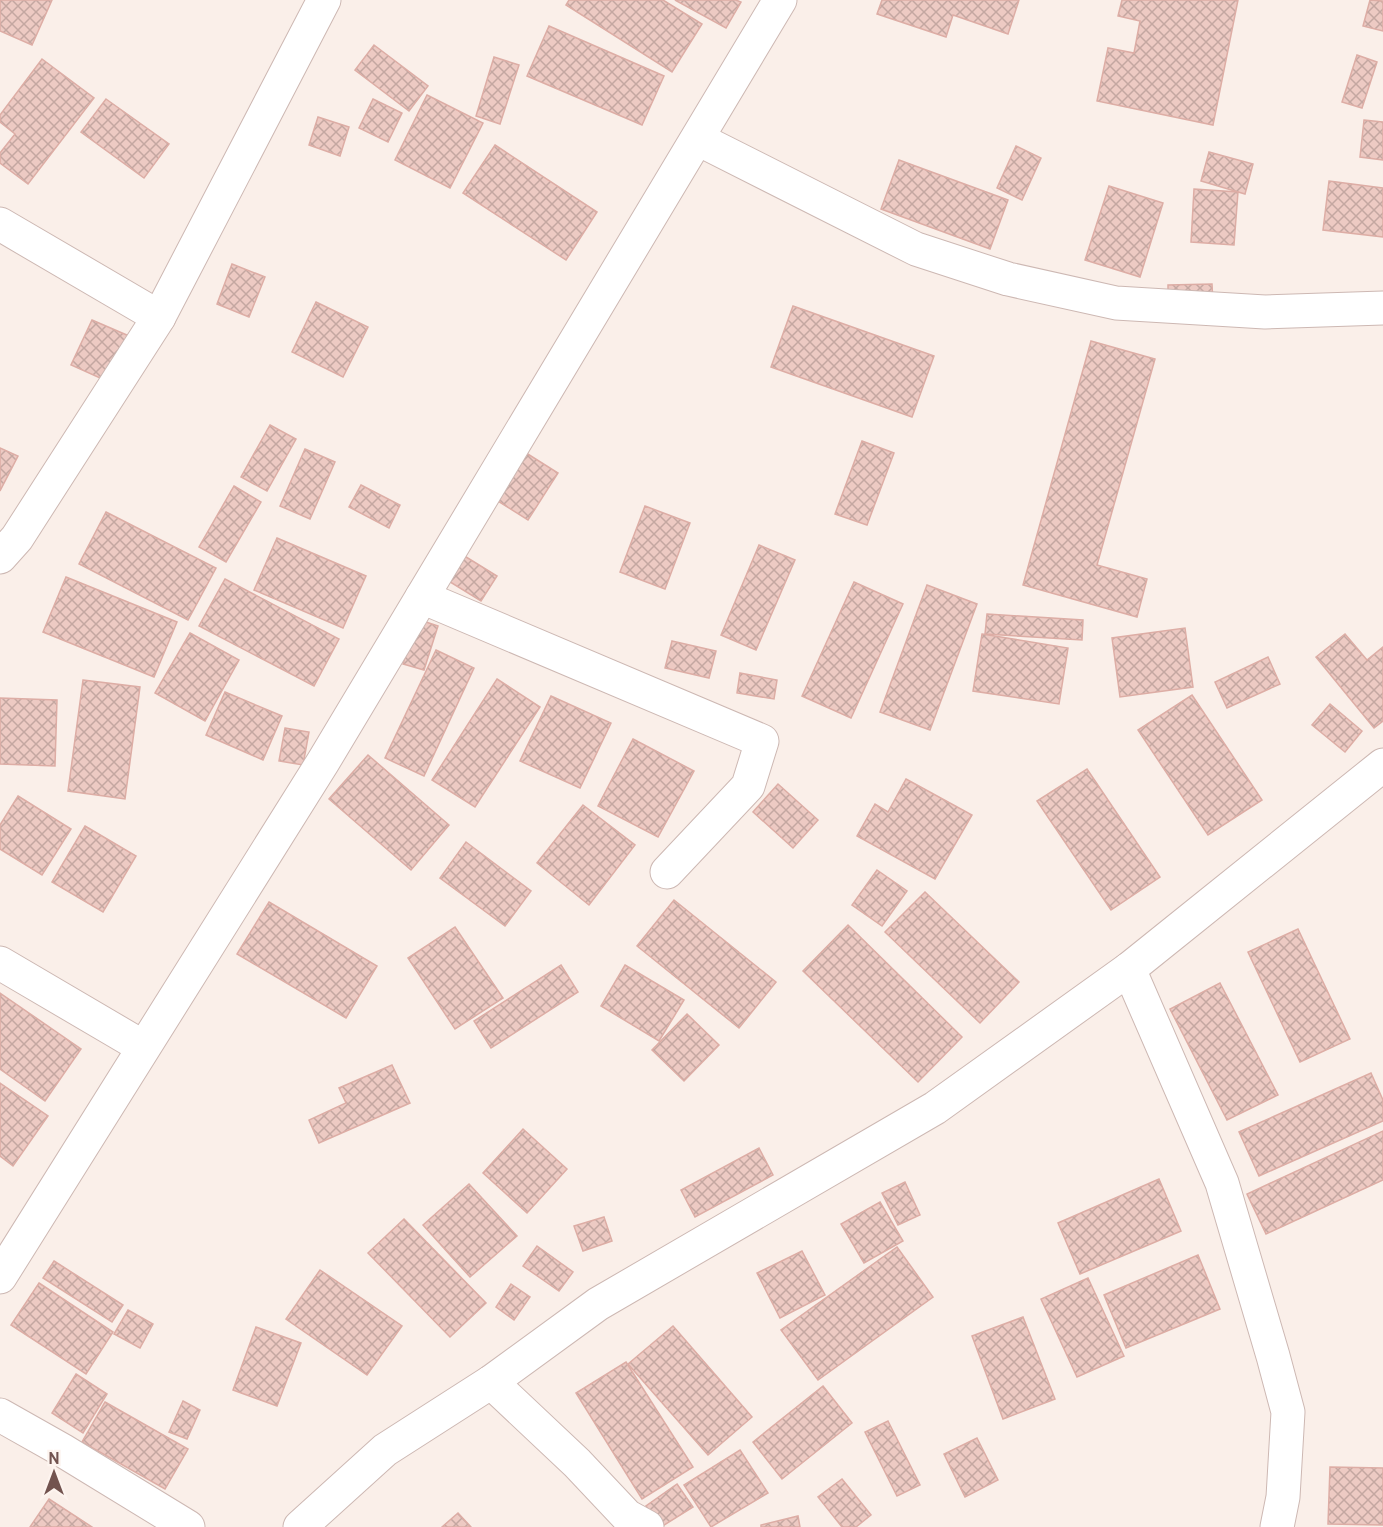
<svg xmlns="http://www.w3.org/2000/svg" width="1383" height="1527" viewBox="0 0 1383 1527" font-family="Overpass,sans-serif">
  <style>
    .building { fill: url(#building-cross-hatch); stroke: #ddada5; stroke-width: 1.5 }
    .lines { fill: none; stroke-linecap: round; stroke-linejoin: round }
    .minor-casing { stroke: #cdb8b3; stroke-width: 35 }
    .minor { stroke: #fff; stroke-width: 33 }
  </style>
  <defs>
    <pattern id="building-cross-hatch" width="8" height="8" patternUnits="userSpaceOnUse" patternTransform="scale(1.5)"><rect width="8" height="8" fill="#edcac3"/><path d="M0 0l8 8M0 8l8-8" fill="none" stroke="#c4a7a1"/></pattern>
  </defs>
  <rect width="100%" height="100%" fill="#faefe9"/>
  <g class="building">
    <path d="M0 0H52L32 45 0 31Z"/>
    <path d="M569 0H663L702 24 672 72 566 5Z"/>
    <path d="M675 0H736L741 2 726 28Z"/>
    <path d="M882 0H1019L1008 34 953 15 946 37 877 14Z"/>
    <path d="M1122 0H1238L1213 125 1097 101 1108 48 1134 53 1140 21 1118 16Z"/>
    <path d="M1370 0 1383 1V31L1363 26Z"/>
    <path d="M549 26 664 76 642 125 527 76Z"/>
    <path d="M374 45 428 86 409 111 355 70Z"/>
    <path d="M1357 55 1377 62 1362 108 1342 102Z"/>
    <path d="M494 57 519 65 500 124 476 116Z"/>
    <path d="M42 59 94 98 28 184 0 163V153L15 134 0 122V115Z"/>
    <path d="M427 95 483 123 450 188 395 160Z"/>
    <path d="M106 99 169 144 144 178 81 132Z"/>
    <path d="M373 99 402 113 388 142 359 128Z"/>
    <path d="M318 117 349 127 340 156 309 145Z"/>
    <path d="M1364 120 1383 122V160L1360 157Z"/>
    <path d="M495 145 597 212 566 260 463 193Z"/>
    <path d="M1016 146 1041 158 1022 200 997 188Z"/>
    <path d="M1209 152 1253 164 1245 194 1201 181Z"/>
    <path d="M899 160 1008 200 990 249 881 209Z"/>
    <path d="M1329 181 1383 188V237L1323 230Z"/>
    <path d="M1109 186 1163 203 1140 277 1085 260Z"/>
    <path d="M1194 189 1238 192 1234 245 1191 242Z"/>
    <path d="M232 264 265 277 249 317 217 304Z"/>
    <path d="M1212 284 1213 304 1168 305V285Z"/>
    <path d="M316 302 368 327 343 377 292 352Z"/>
    <path d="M793 306 934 356 912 417 771 367Z"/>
    <path d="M92 320 129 336 109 382 71 365Z"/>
    <path d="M1091 341 1155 359 1097 565 1147 579 1137 617 1023 585Z"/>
    <path d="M270 425 296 439 267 491 241 477Z"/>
    <path d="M862 441 894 453 867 525 835 514Z"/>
    <path d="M0 448 18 456 0 491Z"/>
    <path d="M305 449 335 462 310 519 280 506Z"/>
    <path d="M523 451 558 473 528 520 493 498Z"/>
    <path d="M361 485 400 505 389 528 349 507Z"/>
    <path d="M234 486 261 502 226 562 199 547Z"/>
    <path d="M645 506 690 523 665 589 620 572Z"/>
    <path d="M106 512 216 568 188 620 79 564Z"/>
    <path d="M277 538 366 576 343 628 254 590Z"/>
    <path d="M759 545 795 560 756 650 721 635Z"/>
    <path d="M458 552 497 576 481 601 442 577Z"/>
    <path d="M66 577 177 622 154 677 43 632Z"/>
    <path d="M225 579 339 639 314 686 199 626Z"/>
    <path d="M854 582 903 604 851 718 802 696Z"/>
    <path d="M927 585 977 604 930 730 880 712Z"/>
    <path d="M987 614 1083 620 1082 640 985 634Z"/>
    <path d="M417 619 438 626 424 670 403 664Z"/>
    <path d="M1185 628 1193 687 1120 697 1112 638Z"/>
    <path d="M190 633 239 660 205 721 155 693Z"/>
    <path d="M982 634 1068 648 1059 704 973 691Z"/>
    <path d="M1345 634 1367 660 1383 647V721L1374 728 1316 657Z"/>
    <path d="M672 641 716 651 709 678 665 668Z"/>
    <path d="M436 650 474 668 424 776 385 758Z"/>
    <path d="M1268 657 1280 684 1227 708 1215 682Z"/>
    <path d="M740 673 777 680 774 699 737 693Z"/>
    <path d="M497 679 540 707 475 807 432 780Z"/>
    <path d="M83 680 140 687 125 799 68 791Z"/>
    <path d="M225 692 282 716 263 760 206 735Z"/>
    <path d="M1192 695 1262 800 1208 835 1138 730Z"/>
    <path d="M551 696 611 723 580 788 520 761Z"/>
    <path d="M0 698 57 700 55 766 0 764Z"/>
    <path d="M1330 704 1362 731 1345 752 1312 725Z"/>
    <path d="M285 728 309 732 303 765 279 761Z"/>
    <path d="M633 739 694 771 658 837 598 806Z"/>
    <path d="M368 755 449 825 411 870 329 799Z"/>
    <path d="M1087 769 1160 877 1111 910 1037 801Z"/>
    <path d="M906 779 972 815 935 879 857 836 875 804 888 812Z"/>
    <path d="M778 784 818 820 793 848 753 812Z"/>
    <path d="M18 796 71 829 42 875 0 849V825Z"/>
    <path d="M583 805 635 845 589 905 537 863Z"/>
    <path d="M85 826 136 856 103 912 52 882Z"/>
    <path d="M466 842 531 891 505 926 440 878Z"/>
    <path d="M877 870 907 891 882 926 852 905Z"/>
    <path d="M925 892 1019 982 980 1023 885 932Z"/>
    <path d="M674 900 776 982 739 1028 637 946Z"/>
    <path d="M269 902 377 966 346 1018 237 954Z"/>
    <path d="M848 925 962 1037 918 1082 803 971Z"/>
    <path d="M455 927 503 998 455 1029 408 958Z"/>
    <path d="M1298 929 1350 1039 1300 1062 1248 952Z"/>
    <path d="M561 965 578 992 491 1048 474 1021Z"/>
    <path d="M625 965 684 1000 659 1041 601 1006Z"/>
    <path d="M1220 983 1278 1095 1227 1120 1170 1009Z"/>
    <path d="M0 993 81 1049 45 1101 0 1069Z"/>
    <path d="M687 1014 719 1045 684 1081 652 1050Z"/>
    <path d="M392 1065 410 1103 319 1143 309 1120 346 1103 339 1088Z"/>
    <path d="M1371 1073 1383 1100V1121L1259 1176 1239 1132Z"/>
    <path d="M0 1083 48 1116 13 1166 0 1156Z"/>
    <path d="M523 1129 567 1169 527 1213 483 1173Z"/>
    <path d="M1383 1131V1180L1266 1234 1247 1194Z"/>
    <path d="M759 1148 773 1175 695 1217 681 1190Z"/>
    <path d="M1159 1179 1181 1231 1080 1274 1058 1223Z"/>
    <path d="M905 1182 920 1215 898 1225 882 1193Z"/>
    <path d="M469 1184 517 1236 470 1277 423 1225Z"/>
    <path d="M880 1202 903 1241 864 1263 841 1224Z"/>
    <path d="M604 1217 612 1241 583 1251 574 1226Z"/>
    <path d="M404 1219 486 1303 450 1337 368 1253Z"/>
    <path d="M537 1246 573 1272 559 1291 523 1266Z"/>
    <path d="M897 1247 933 1297 818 1380 781 1330Z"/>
    <path d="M802 1251 825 1295 780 1318 757 1273Z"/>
    <path d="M1198 1255 1220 1309 1126 1348 1104 1295Z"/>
    <path d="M54 1261 123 1305 112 1322 43 1278Z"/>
    <path d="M320 1270 402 1326 367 1375 286 1319Z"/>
    <path d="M1088 1278 1124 1356 1077 1377 1041 1299Z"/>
    <path d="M39 1283 113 1332 86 1374 11 1325Z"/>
    <path d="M511 1284 530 1297 514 1320 496 1307Z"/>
    <path d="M128 1310 153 1324 140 1348 114 1334Z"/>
    <path d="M1023 1317 1055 1399 1003 1419 972 1336Z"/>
    <path d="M673 1326 752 1417 708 1455 628 1364Z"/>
    <path d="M256 1327 301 1343 277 1406 233 1390Z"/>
    <path d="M626 1362 693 1467 642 1499 576 1393Z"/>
    <path d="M76 1374 107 1394 83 1433 52 1413Z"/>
    <path d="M823 1386 852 1423 782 1479 753 1442Z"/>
    <path d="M183 1401 200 1410 187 1439 169 1432Z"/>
    <path d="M105 1402 188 1449 165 1489 82 1442Z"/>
    <path d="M888 1421 920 1485 897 1496 865 1432Z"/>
    <path d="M977 1438 998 1480 965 1497 944 1454Z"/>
    <path d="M740 1450 768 1493 711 1527 684 1485Z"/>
    <path d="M1330 1467 1383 1468V1525L1328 1524Z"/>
    <path d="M842 1479 871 1515 856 1527H842L818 1497Z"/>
    <path d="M677 1484 693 1507 661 1527 646 1506Z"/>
    <path d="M49 1499 92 1527H30Z"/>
    <path d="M458 1513 471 1527H442Z"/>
    <path d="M798 1516 800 1527H761V1525Z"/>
  </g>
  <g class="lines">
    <g class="minor-casing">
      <g id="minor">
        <path d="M698 139 916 249 1008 279 1116 303 1265 312 1383 308"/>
        <path d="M0 224 159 317"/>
        <path d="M0 557 17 538 159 317 324 0"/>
        <path d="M422 597 762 741 748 786 667 872"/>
        <path d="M0 963 143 1047"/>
        <path d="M1129 969 1222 1183 1273 1356 1288 1412 1283 1497 1277 1527"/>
        <path d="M0 1277 323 762 780 0"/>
        <path d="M491 1382 577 1463 627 1516 647 1527"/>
        <path d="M0 1415 62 1450 188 1527"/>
        <path d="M300 1527 385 1450 491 1382 598 1304 935 1108 1129 969 1383 765"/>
      </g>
    </g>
    <use href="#minor" class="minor"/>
  </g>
  <g transform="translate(54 1473)" stroke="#fdf4ef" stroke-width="4.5" paint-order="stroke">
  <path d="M0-4.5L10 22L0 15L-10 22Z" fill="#72534f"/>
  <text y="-9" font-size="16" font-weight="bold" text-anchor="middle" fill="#72534f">N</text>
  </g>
</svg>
